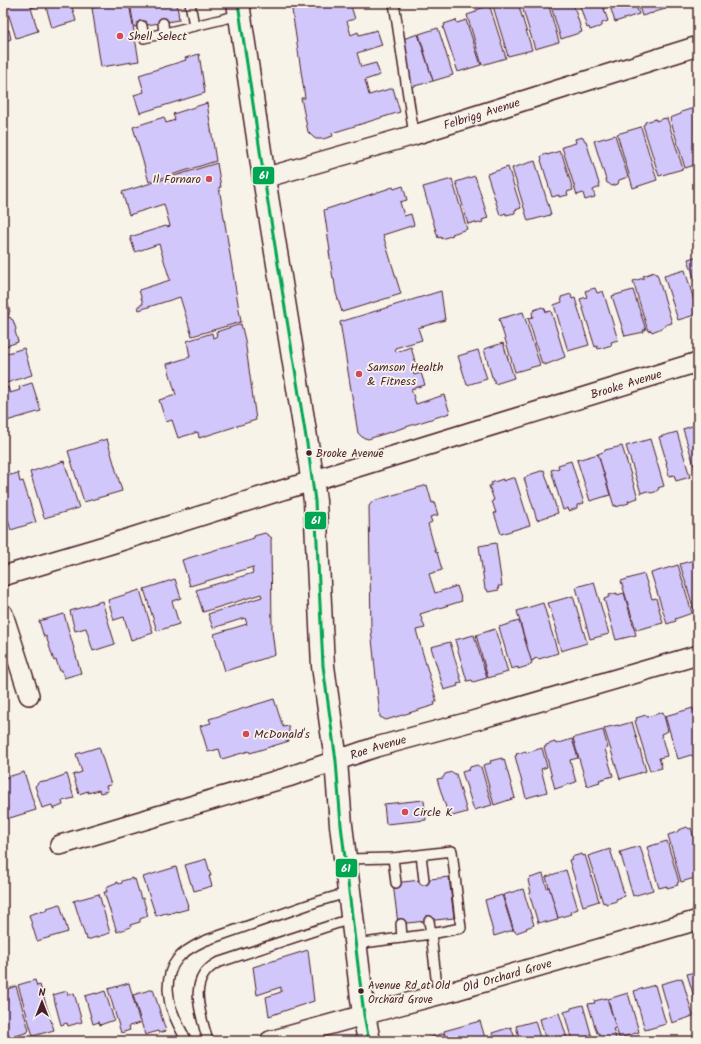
<svg xmlns="http://www.w3.org/2000/svg" width="701" height="1044" viewBox="0 0 701 1044" font-family="Kalam,sans-serif">
  <style>
    .building { fill: #d2c7fa; stroke: #4a1f2b }
    .lines { fill: none; stroke-linecap: round; stroke-linejoin: round }
    .service-casing { stroke: #4a1f2b; stroke-width: 12 }
    .minor-casing { stroke: #4a1f2b; stroke-width: 22 }
    .secondary-casing { stroke: #4a1f2b; stroke-width: 25 }
    .service { stroke: #f7f3e8; stroke-width: 9 }
    .minor { stroke: #f7f3e8; stroke-width: 19 }
    .secondary { stroke: #f7f3e8; stroke-width: 22 }
    .bus-1-casing { stroke: #f7f3e8; stroke-width: 6 }
    .bus-1 { stroke: #00a651; stroke-width: 3 }
    .poi-dot { fill: #d1495b; stroke: #f7f3e8; stroke-width: 1.5 }
    .bus-dot { fill: #4a1f2b; stroke: #f7f3e8; stroke-width: 1.5 }
    .labels { text-anchor: middle; stroke-width: 3.5; stroke-linejoin: round; paint-order: stroke }
    .bus-label { font-size: 11px; fill: #4a1f2b; stroke: #f7f3e8; text-anchor: start }
    .poi-label { font-size: 12px; fill: #4a1f2b; stroke: #f7f3e8; text-anchor: start }
    .street-label { font-size: 12px; fill: #4a1f2b; stroke: #f7f3e8 }
    .line-badge { stroke: #f7f3e8; stroke-width: 1.5 }
    .badge-label { font-size: 11px; text-anchor: middle; font-weight: bold; fill: #fff }
  </style>
  <rect width="100%" height="100%" fill="#f7f3e8"/>
  <filter id="ink" filterUnits="userSpaceOnUse"><feTurbulence type="fractalNoise" baseFrequency=".025" numOctaves="2"/><feDisplacementMap in="SourceGraphic" scale="8" xChannelSelector="R" yChannelSelector="G"/><feConvolveMatrix kernelMatrix="1 2 1 2 8 2 1 2 1" color-interpolation-filters="sRGB"/></filter>
  <g filter="url(#ink)">
    <g class="building">
      <path d="M5 3H40V5L31 8 38 31 16 38Z"/>
      <path d="M45 3H71L76 21 52 28Z"/>
      <path d="M120 3H129L139 61 101 67 92 8Z"/>
      <path d="M130 3H177L179 20 134 27Z"/>
      <path d="M291 3H350L355 19 347 21 351 35 358 32 359 35 377 30 382 45 357 53 361 67 376 63 380 75 365 80 369 95 393 88 400 112 332 133 333 136 323 139H316L313 137 308 132 301 98H305Z"/>
      <path d="M503 3H518L532 50 508 56 493 6Z"/>
      <path d="M521 3H548L559 42 535 49Z"/>
      <path d="M550 3H573L582 32 561 39Z"/>
      <path d="M579 3H602L608 21 602 23V26L590 30 589 27 587 28Z"/>
      <path d="M609 3H635L639 14 615 22Z"/>
      <path d="M638 3H664L666 9 654 12 652 14V13L642 16Z"/>
      <path d="M669 3H685L670 8Z"/>
      <path d="M488 6V8L490 7 506 58 482 65 467 15 476 12V10Z"/>
      <path d="M456 20 457 23 466 20 481 65 458 72 443 27 445 26 444 24Z"/>
      <path d="M3 27 4 32 9 30 11 39 3 42Z"/>
      <path d="M438 28 453 75 433 81 419 34Z"/>
      <path d="M418 34 433 81 411 87 403 39Z"/>
      <path d="M199 54 205 93 140 113 134 95 144 92 139 75 186 60 185 58Z"/>
      <path d="M207 103 216 161 149 182 133 127 164 117 166 123 175 120 173 114Z"/>
      <path d="M694 108 698 122V164L685 168 670 118 681 114V112Z"/>
      <path d="M665 118V119L667 118 683 169 672 172 659 176 643 125 645 124V122L656 119V121Z"/>
      <path d="M641 127 657 180 633 188 617 134Z"/>
      <path d="M615 135 628 177 619 180 618 184 612 186 608 183H607L594 141Z"/>
      <path d="M583 137 585 141H586L600 187 593 190 595 197 585 200 583 193 577 195 562 147 576 143 575 139Z"/>
      <path d="M560 151V154H562L573 190 567 192 568 195 559 197V195L552 197 541 160 542 159 541 156 547 154V155Z"/>
      <path d="M535 161 551 214H549L550 215 528 221 512 168Z"/>
      <path d="M217 163 221 187H219L241 322 192 336 180 297 139 310 138 306 143 304 139 290 170 280 159 244 135 252 130 237 166 226 167 227 170 226 164 204 129 215 122 192Z"/>
      <path d="M508 167 521 208 515 210V213L506 215V213L500 215 487 174Z"/>
      <path d="M475 176 488 218 482 220 483 222 476 224 475 222 468 224 456 182Z"/>
      <path d="M452 179 467 229 452 234 453 235 442 239 441 237 438 238 423 187Z"/>
      <path d="M403 186 407 200 400 202 404 216 411 214 414 225 383 235 401 294 342 312 336 293 334 279H333L329 251H330L324 210 393 187 394 189Z"/>
      <path d="M698 256V290L688 259Z"/>
      <path d="M685 270 698 314 678 320 664 276Z"/>
      <path d="M654 272 655 274H657L672 323 665 325V326L662 327V328L652 332 651 330 648 331 633 281 644 278 643 276Z"/>
      <path d="M595 288 597 293 603 291 618 340 611 342 612 345 598 349 597 346 595 347 580 299 587 297 585 291Z"/>
      <path d="M633 290 646 330H643L644 332 625 336 612 296Z"/>
      <path d="M441 291 445 320 418 328 422 340 395 348 396 352 411 347 416 365 411 367 414 375 421 373 425 385 411 389 416 404 444 395 450 413 368 439 362 437 358 433 340 322Z"/>
      <path d="M3 294 5 301 7 302 10 311 9 313V315L3 317Z"/>
      <path d="M571 294 572 299 575 298 589 345 568 351 554 305 562 302 561 297Z"/>
      <path d="M542 307 545 309 546 312 551 311 565 357 545 365V364H542L528 318 533 317 532 313 534 310Z"/>
      <path d="M523 312 540 365 515 372 499 319Z"/>
      <path d="M10 317 11 319 13 320 16 329 15 331 18 342 3 347V319Z"/>
      <path d="M241 324 245 340 256 420 199 438 198 432 178 438 172 420 166 422 159 400 176 395 167 364 190 357 187 341 212 333 213 338 217 336 216 332Z"/>
      <path d="M503 343 514 378 495 384 493 377H492L484 349Z"/>
      <path d="M24 348 32 375 3 384V350L5 354Z"/>
      <path d="M478 350 487 379 467 385 458 356Z"/>
      <path d="M32 383 41 411 3 422V389L8 387 10 393 20 390 19 387Z"/>
      <path d="M698 424V475H697L683 429Z"/>
      <path d="M677 432 690 477 676 481 674 475 669 476 666 463H667L659 437Z"/>
      <path d="M107 439 122 491 84 502 68 451Z"/>
      <path d="M650 439 664 486 658 488 659 489 655 492 651 493 647 491 641 493 626 446Z"/>
      <path d="M622 446 638 498 628 501 629 503 616 507V505L614 506 598 454 605 451V450Z"/>
      <path d="M598 454 610 495 590 501 577 460Z"/>
      <path d="M64 461 79 508 44 518 30 472Z"/>
      <path d="M571 461 584 503 577 505V508L569 511 568 508 563 510 551 470 559 468 558 465Z"/>
      <path d="M544 470 558 513 537 520 524 478 529 476V475Z"/>
      <path d="M18 473 20 482 23 481 36 522 11 530 7 517 4 518 3 513 5 509 7 508 3 495V477Z"/>
      <path d="M512 478H515L530 525 501 534 494 513H496L492 501 494 500 489 486 492 485 491 483 503 479V481Z"/>
      <path d="M427 485 432 503 434 502 438 515 430 517 432 522 428 524 436 553 437 552 442 570 429 574 435 593 457 586 462 601 420 614 425 628 416 630 437 702H434L435 705 386 720 380 717 371 629 369 506 373 501Z"/>
      <path d="M265 533 272 538 271 539 272 630 275 655 225 671 214 634 247 624 245 618 213 628 208 614 262 597 261 594 203 612 196 590 253 573 252 569H253V567L190 586 182 560 254 538V536Z"/>
      <path d="M496 543 502 586H498L499 590 488 592 487 589H485L479 546Z"/>
      <path d="M698 559V609L694 610 680 564Z"/>
      <path d="M678 565 692 613 675 619 676 621 667 624 651 573Z"/>
      <path d="M644 574 652 599 656 598 663 623 636 630 621 581Z"/>
      <path d="M175 579 181 598 172 601 179 624 157 631 144 589Z"/>
      <path d="M594 582 609 634 590 639 576 587Z"/>
      <path d="M140 590 153 633 131 640 124 617 114 620 108 600Z"/>
      <path d="M617 593V595L624 593 636 635 616 640 604 599 609 597V595Z"/>
      <path d="M573 596 587 643 561 651 555 630H557L548 603Z"/>
      <path d="M102 601 115 644 93 651 86 628 75 631 70 611Z"/>
      <path d="M543 603 558 653 539 659 538 658 534 659V660L531 661 517 611Z"/>
      <path d="M64 614 81 673 64 678 62 670 60 671 56 660 54 661 46 636 44 637 39 621Z"/>
      <path d="M519 621 532 663 530 664 531 665 518 669V667L511 669 499 627Z"/>
      <path d="M495 629 508 672 488 678 476 635Z"/>
      <path d="M474 635 487 678 473 682 472 680 467 681 455 640Z"/>
      <path d="M450 642 462 683 457 684 458 686 444 690 431 647Z"/>
      <path d="M274 699 283 727 289 726V741L250 753 249 751 222 759 219 749 208 752 200 726 211 723 209 719Z"/>
      <path d="M693 708 698 725V756L694 757 691 755 678 759 665 716Z"/>
      <path d="M663 712 668 731 661 734 667 756 659 758 662 768 650 771 635 721 637 720 636 718 646 715 647 717Z"/>
      <path d="M632 722 646 771 620 779 604 728 618 725V726Z"/>
      <path d="M603 730 608 748 605 749 613 776 599 780 600 782 587 786 573 738Z"/>
      <path d="M572 739 578 758 570 760 576 782 555 789 544 747H546V745L555 742 556 744Z"/>
      <path d="M99 747 111 785 106 786 108 791 100 793 99 790 88 793V791L79 794 73 775 82 772 76 754Z"/>
      <path d="M542 748 547 767 541 769 547 792 526 798 515 756 517 755 516 754 526 751V753Z"/>
      <path d="M502 758V760L504 759 515 798 494 805 483 765 491 763 490 761Z"/>
      <path d="M477 765 480 767H481L492 805 474 810 462 772 469 770 470 767Z"/>
      <path d="M24 772 36 810 3 820V776L4 778Z"/>
      <path d="M452 772 455 774H456L467 812 449 817 437 779 443 778 445 774Z"/>
      <path d="M67 774 74 798 62 801 63 805 53 809 52 805 42 808 35 786 40 781 45 782Z"/>
      <path d="M424 800 426 820 386 824 384 804Z"/>
      <path d="M687 827 689 829 691 828 698 851V877L681 882 668 835 677 832 679 830Z"/>
      <path d="M667 841 679 882 677 883 678 885 667 888V886L659 888 647 847Z"/>
      <path d="M640 846 653 890 633 896 620 852Z"/>
      <path d="M610 849 625 896 616 899 617 901 606 904 605 902 603 903 588 856Z"/>
      <path d="M582 854 583 856 585 855 599 901 583 906 569 860 572 859 571 857Z"/>
      <path d="M206 859 211 876H209L212 886 194 891 192 884H191L185 865Z"/>
      <path d="M176 867 188 906H187L188 909 177 912V911L168 914 166 913 156 916 143 877Z"/>
      <path d="M566 870 578 909 570 912 571 914 558 918 546 877Z"/>
      <path d="M543 874 547 888 549 887 558 918H557V920L546 923V921L538 923 529 893H531L528 880 530 878Z"/>
      <path d="M449 877 454 918 398 924 393 883Z"/>
      <path d="M132 878V880L135 879 141 899 143 898 148 916 140 919V922L130 925 131 927 117 932 104 892H107L106 888 108 887V886L118 882 119 884 122 883V881Z"/>
      <path d="M523 889 534 925 526 928 527 929 516 933 515 931H514L503 895Z"/>
      <path d="M99 894 110 933 87 940 86 935 85 936 74 901 73 902V901Z"/>
      <path d="M502 895 513 930 494 936 485 900Z"/>
      <path d="M60 904 68 932 37 941 29 915 41 911V912L48 910 47 908Z"/>
      <path d="M308 950 314 1001 269 1016 266 997 281 992V987L257 995 253 967Z"/>
      <path d="M698 971V1010L687 974Z"/>
      <path d="M682 978 693 1016 672 1023 661 984Z"/>
      <path d="M35 980 37 986 40 985 54 1030 33 1036 18 985Z"/>
      <path d="M129 983 140 1023 129 1026 130 1030 121 1033 108 989Z"/>
      <path d="M655 985 666 1024 645 1030 634 991Z"/>
      <path d="M16 986 29 1030 28 1031V1032L7 1039 6 1036H5L3 1029V988L8 987V989Z"/>
      <path d="M153 989 166 1031 159 1033 158 1031 145 1035 133 995Z"/>
      <path d="M67 991 68 995 74 993 82 1022 68 1026 67 1023 61 1025 54 999H55L53 995Z"/>
      <path d="M105 991 114 1020 100 1025 99 1022 93 1024 85 996 96 993V994Z"/>
      <path d="M628 993 639 1032 619 1038 608 999Z"/>
      <path d="M607 998 616 1028 613 1029 617 1041H601L599 1033H597L588 1004 595 1003 594 1001Z"/>
      <path d="M583 1005 593 1041H572L564 1012 571 1010V1008Z"/>
      <path d="M559 1013 568 1041H546L540 1019Z"/>
      <path d="M480 1021 486 1041H446L444 1031Z"/>
      <path d="M535 1021 541 1041H520L516 1026Z"/>
      <path d="M511 1027 516 1041H495L492 1033Z"/>
      <path d="M444 1033 446 1041H422L423 1040Z"/>
    </g>
    <g class="lines">
      <g class="service-casing">
        <g id="service">
          <path d="M190 3 194 26"/>
          <path d="M394 3 414 135"/>
          <path d="M163 23 164 33"/>
          <path d="M142 26 144 38 240 15"/>
          <path d="M421 855 424 880"/>
          <path d="M346 859 393 858"/>
          <path d="M396 883 393 858 452 851 461 928 431 934 429 921"/>
          <path d="M401 924 402 938"/>
          <path d="M356 944 431 934 438 995"/>
          <path d="M187 1041C181 1031 176 1021 172 1010 169 1004 169 996 168 989 168 962 181 952 204 941L316 902 350 892"/>
          <path d="M208 1041C201 1014 186 980 217 963L353 918"/>
        </g>
      </g>
      <g class="minor-casing">
        <g id="minor">
          <path id="s1" d="M264 178 414 135 698 46"/>
          <path id="s2" d="M3 576 111 544 276 492 698 362"/>
          <path d="M3 614 29 695"/>
          <path id="s3" d="M60 845 288 777 376 747 469 722 698 655"/>
          <path id="s4" d="M270 1041 400 1005 457 990 698 920"/>
        </g>
      </g>
      <g class="secondary-casing">
        <path id="secondary" d="M238 3 264 178 309 456 315 501 323 666 336 761 341 825 364 1015 369 1041"/>
      </g>
      <use href="#service" class="service"/>
      <use href="#minor" class="minor"/>
      <use href="#secondary" class="secondary"/>
      <g class="bus-1-casing">
        <path id="bus-1" d="M238 3 264 178 309 456 315 501 323 666 336 761 341 825 364 1015 369 1041"/>
      </g>
      <use href="#bus-1" class="bus-1"/>
    </g>
  </g>
  <g class="poi-dot">
    <circle cx="120" cy="36" r="4"/>
    <circle cx="209" cy="179" r="4"/>
    <circle cx="359" cy="374" r="4"/>
    <circle cx="246" cy="734" r="4"/>
    <circle cx="405" cy="812" r="4"/>
  </g>
  <g class="bus-dot">
    <circle cx="309" cy="453" r="3.5"/>
    <circle cx="361" cy="991" r="3.5"/>
  </g>
  <g class="labels">
    <g class="bus-label">
      <text x="316" y="457">Brooke Avenue</text>
      <text x="368" y="989">Avenue Rd at Old<tspan x="368" dy="14">Orchard Grove</tspan></text>
    </g>
    <g class="poi-label">
      <text x="128" y="40">Shell Select</text>
      <text x="201" y="183" text-anchor="end">Il Fornaro</text>
      <text x="367" y="371">Samson Health<tspan x="367" dy="14">&amp; Fitness</tspan></text>
      <text x="254" y="738">McDonald's</text>
      <text x="413" y="816">Circle K</text>
    </g>
    <g class="street-label">
      <text dy="4" stroke="none"><textPath href="#s1" startOffset="227">Felbrigg Avenue</textPath></text>
      <text dy="4" stroke="none"><textPath href="#s2" startOffset="652">Brooke Avenue</textPath></text>
      <text dy="4" stroke="none"><textPath href="#s3" startOffset="333">Roe Avenue</textPath></text>
      <text dy="4" stroke="none"><textPath href="#s4" startOffset="246">Old Orchard Grove</textPath></text>
    </g>
  </g>
  <g class="line-badge">
    <rect x="252" y="166" width="23" height="19" rx="4" fill="#00a651"/>
    <rect x="304" y="511" width="23" height="19" rx="4" fill="#00a651"/>
    <rect x="335" y="858" width="23" height="20" rx="4" fill="#00a651"/>
  </g>
  <g class="badge-label">
    <text x="264" y="179">61</text>
    <text x="316" y="524">61</text>
    <text x="346" y="872">61</text>
  </g>
  <rect width="701" height="1044" fill="none" stroke="#f7f3e8" stroke-width="16"/>
  <rect x="8" y="8" width="685" height="1028" fill="none" stroke="#4a1f2b" stroke-width="1.5" filter="url(#ink)"/>
  <g transform="translate(42 1002)" stroke="#f7f3e8" stroke-width="3" paint-order="stroke">
  <path d="M0-3L7 15L0 10L-7 15Z" fill="#4a1f2b"/>
  <text y="-6" font-size="11" font-weight="bold" text-anchor="middle" fill="#4a1f2b">N</text>
  </g>
</svg>
